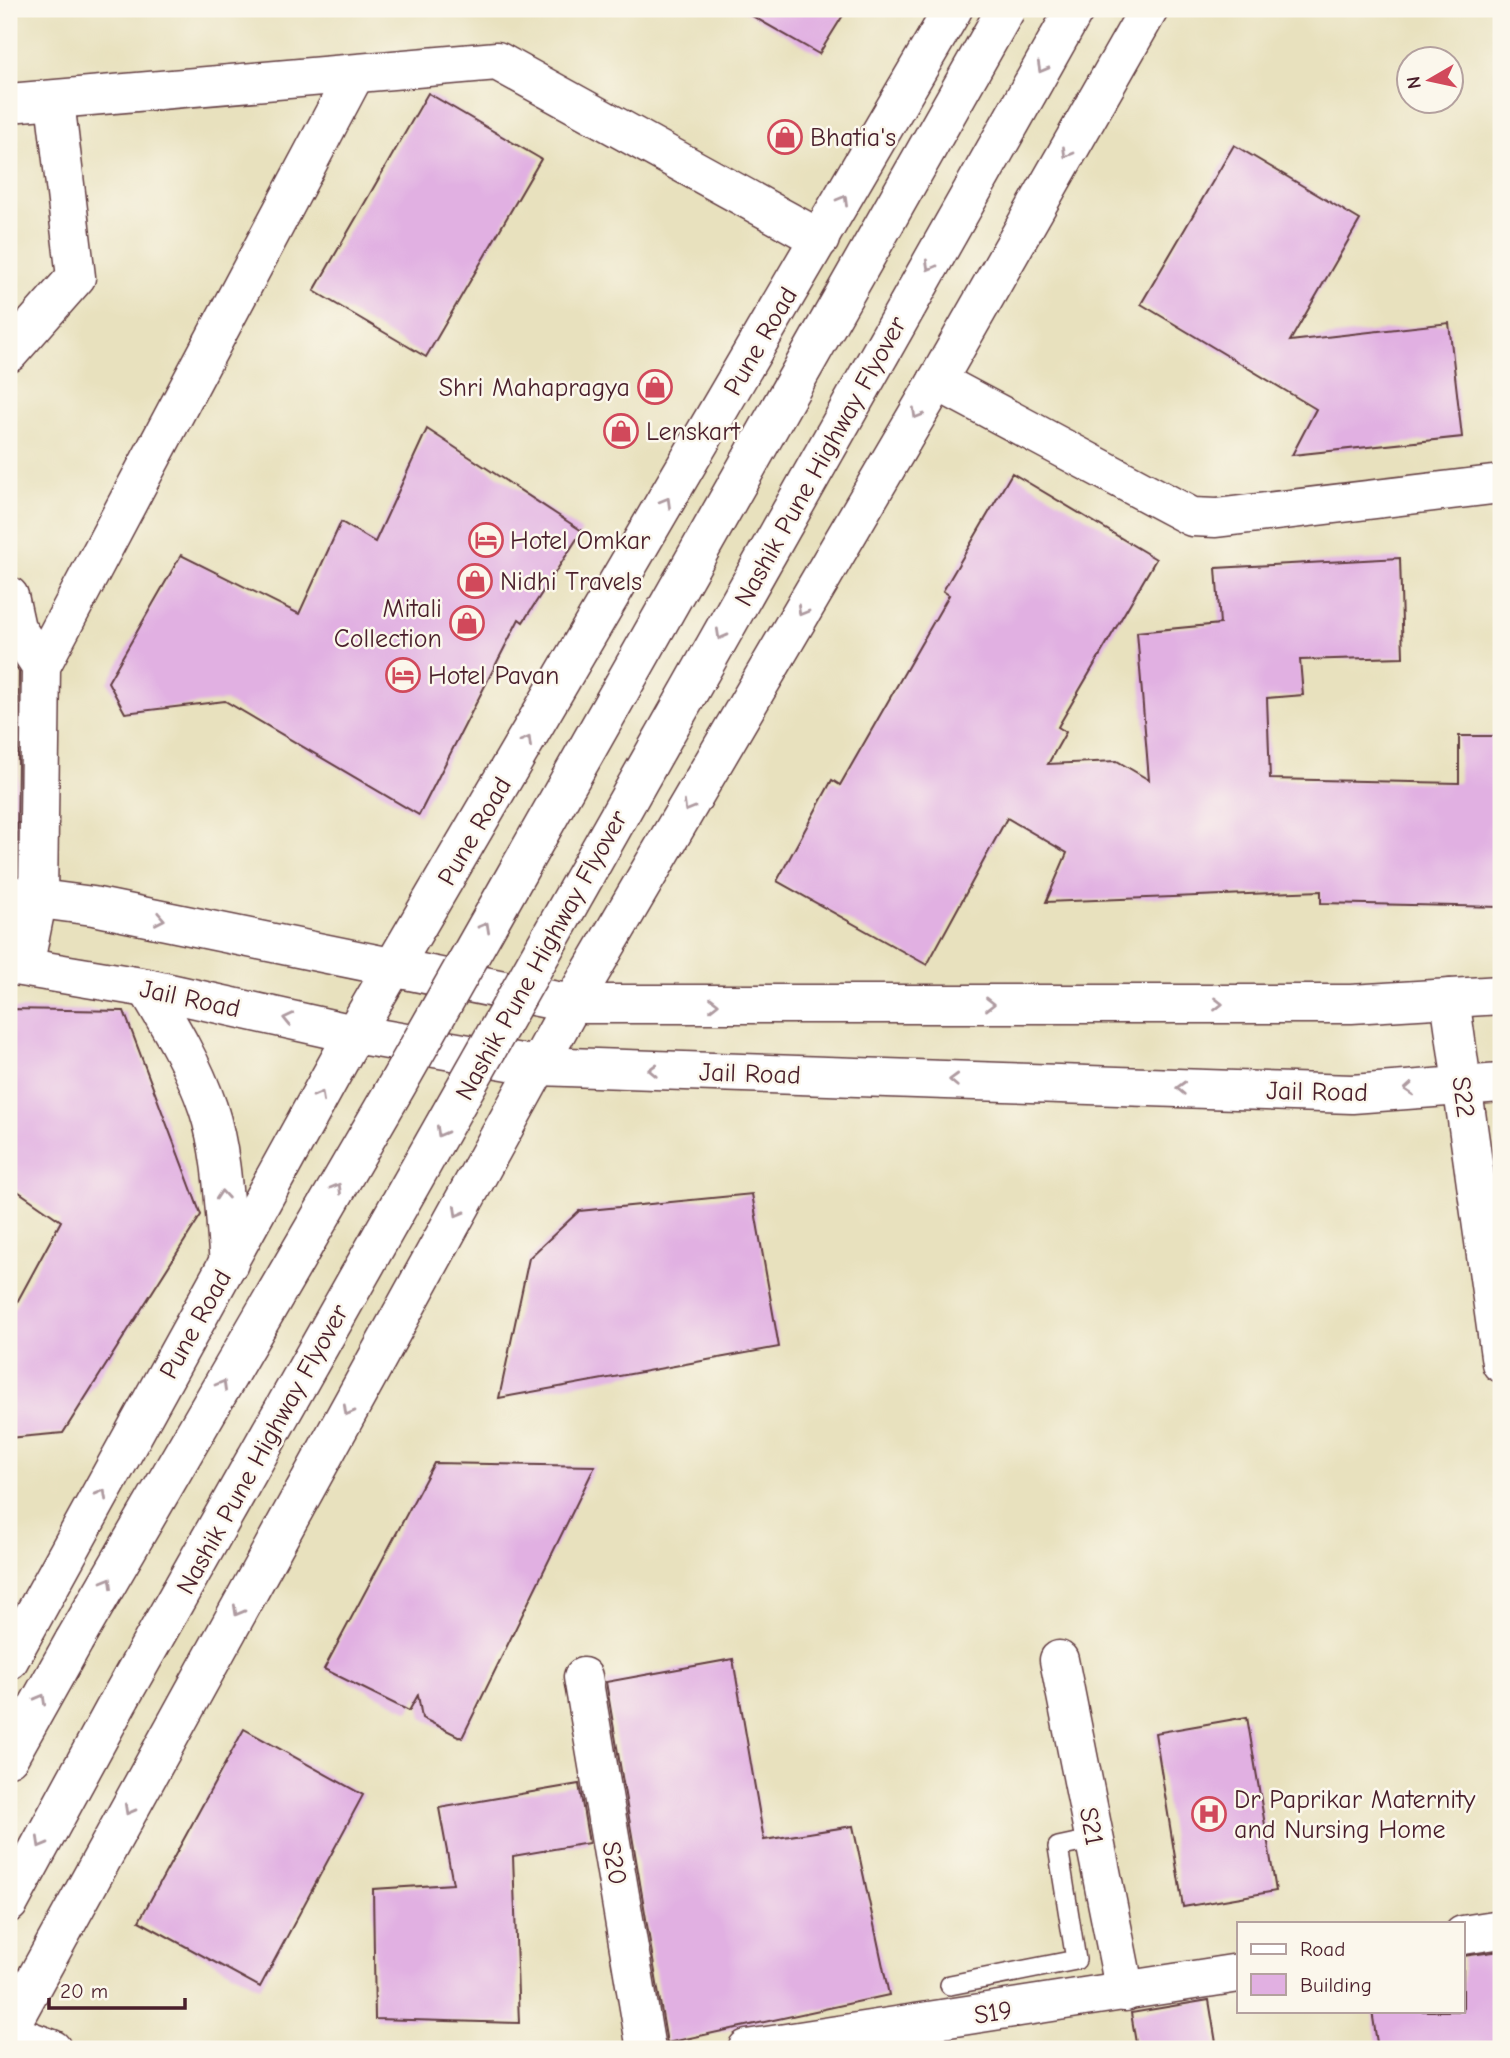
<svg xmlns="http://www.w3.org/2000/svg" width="1510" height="2058" viewBox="0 0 1510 2058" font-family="'Comic Neue',sans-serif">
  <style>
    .building { fill: #e1b0e2 }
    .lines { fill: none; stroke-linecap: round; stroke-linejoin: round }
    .lane-casing { stroke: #623c41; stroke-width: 22 }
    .street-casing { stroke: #623c41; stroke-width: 41 }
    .secondary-casing { stroke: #623c41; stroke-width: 41 }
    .primary-casing { stroke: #623c41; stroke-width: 41 }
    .highway-casing { stroke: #623c41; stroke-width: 41 }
    .lane { stroke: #fff; stroke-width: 19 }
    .street { stroke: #fff; stroke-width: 38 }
    .secondary { stroke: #fff; stroke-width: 38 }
    .primary { stroke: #fff; stroke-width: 38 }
    .highway { stroke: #fff; stroke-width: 38 }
    .highway-bridge-casing { stroke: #623c41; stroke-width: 41; stroke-linecap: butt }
    .highway-bridge { stroke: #fff; stroke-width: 38 }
    .oneway { stroke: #ae9aa0 }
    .labels { text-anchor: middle; stroke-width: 5; stroke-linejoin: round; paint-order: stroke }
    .poi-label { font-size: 26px; fill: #4a1f2b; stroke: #fbf7ec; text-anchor: start }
    .street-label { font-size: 26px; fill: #4a1f2b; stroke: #fbf7ec }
  </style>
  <rect width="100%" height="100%" fill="#fbf7ec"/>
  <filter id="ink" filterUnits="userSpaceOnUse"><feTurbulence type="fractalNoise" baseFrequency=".0143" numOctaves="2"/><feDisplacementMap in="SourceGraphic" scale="14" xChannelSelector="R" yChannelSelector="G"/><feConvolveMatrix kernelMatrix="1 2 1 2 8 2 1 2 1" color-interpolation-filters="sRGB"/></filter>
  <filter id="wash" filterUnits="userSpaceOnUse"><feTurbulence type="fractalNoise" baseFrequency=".00686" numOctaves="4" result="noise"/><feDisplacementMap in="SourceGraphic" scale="28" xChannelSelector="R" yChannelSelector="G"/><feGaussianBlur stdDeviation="1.57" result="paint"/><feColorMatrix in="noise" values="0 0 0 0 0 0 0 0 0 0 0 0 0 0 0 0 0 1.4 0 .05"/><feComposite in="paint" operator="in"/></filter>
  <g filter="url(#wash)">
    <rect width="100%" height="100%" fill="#e8e1be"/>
    <g id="blocks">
      <g class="building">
        <path d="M740 9H847L819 54Z"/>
        <path d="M428 93 541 159 426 357 314 291Z"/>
        <path d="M1234 145 1360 220 1290 341 1449 323 1462 437 1292 455 1316 409 1141 304Z"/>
        <path d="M427 429 582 531 523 622 519 619 419 815 225 701 125 713 108 682 181 555 299 614 341 522 375 542Z"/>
        <path d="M1012 473 1156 559 1058 727 1066 732 1048 764 1117 761 1149 780 1137 632 1220 624 1216 568 1400 558 1403 657 1300 660 1303 695 1267 698 1270 779 1459 783V736H1501V907L1321 903V891L1046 902 1067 853 1007 818 927 965 777 881 832 780 840 785 949 595 943 591Z"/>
        <path d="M15 666 19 672 17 842 9 845V667Z"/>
        <path d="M9 1009 124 1011 201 1215 63 1433 9 1438V1317L61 1221 9 1185Z"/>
        <path d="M752 1194 779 1347 499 1398 529 1258 579 1211Z"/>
        <path d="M434 1463 595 1466 462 1738 422 1718 418 1695 409 1711 324 1669Z"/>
        <path d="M733 1659 764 1840 853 1826 889 1995 667 2043 606 1682Z"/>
        <path d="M1247 1717 1276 1891 1183 1907 1155 1733Z"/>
        <path d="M244 1729 363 1795 260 1987 139 1921Z"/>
        <path d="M579 1784 589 1843 513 1856 519 2023 375 2019 373 1889 453 1884 439 1808Z"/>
        <path d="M1501 1951V2049H1378L1372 2011H1463V1956Z"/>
        <path d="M1209 2000 1217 2049H1137L1131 2013Z"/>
      </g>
    </g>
  </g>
  <g filter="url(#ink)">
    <use href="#blocks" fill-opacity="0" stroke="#623c41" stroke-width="2"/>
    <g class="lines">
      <g class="lane-casing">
        <path id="lane" d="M950 1985 1076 1960 1058 1847 1095 1839"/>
      </g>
      <g class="street-casing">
        <g id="street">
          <path d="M9 103 497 61 820 239"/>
          <path d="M9 353 76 277 55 101"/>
          <path d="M937 381 1192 517 1216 518 1501 484"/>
          <path d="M9 596 16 628 41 666"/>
          <path d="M24 967 38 897 41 666 355 74"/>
          <path d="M1450 998 1501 1363"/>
          <path d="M1059 1660 1125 1992"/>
          <path d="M583 1677 646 2049"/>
          <path d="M1463 1935 1501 1929"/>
          <path d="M9 2033 52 2049"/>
          <path d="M747 2049 1239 1973"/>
        </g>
      </g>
      <g class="secondary-casing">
        <g id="secondary">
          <path d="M9 1660 354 1034 953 9"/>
          <path d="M9 2028 572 1004 937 381 1149 9"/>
        </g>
      </g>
      <g class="primary-casing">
        <g id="primary">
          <path d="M9 895 93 906 572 1004H1351L1501 995"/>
          <path d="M9 965 147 988 354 1034 538 1066 1352 1094 1501 1083"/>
          <path d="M147 988C170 1026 194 1066 208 1108 224 1157 224 1212 229 1263"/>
        </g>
      </g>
      <g class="highway-casing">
        <g id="highway">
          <path d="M9 1757 74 1641"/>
          <path d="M9 1903 121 1697"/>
        </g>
      </g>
      <use href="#lane" class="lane"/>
      <use href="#street" class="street"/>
      <use href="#secondary" class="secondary"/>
      <use href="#primary" class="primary"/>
      <use href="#highway" class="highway"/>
      <g class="highway-bridge-casing">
        <g id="highway-bridge">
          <path d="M74 1641 397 1085 1006 9"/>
          <path d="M121 1697 1075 9"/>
        </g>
      </g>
      <use href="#highway-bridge" class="highway-bridge"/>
    </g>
    <defs><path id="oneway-chevron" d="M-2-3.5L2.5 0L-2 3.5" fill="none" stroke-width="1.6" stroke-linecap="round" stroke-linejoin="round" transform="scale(1.75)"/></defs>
    <g class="oneway">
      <use href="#oneway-chevron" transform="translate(1042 68) rotate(119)"/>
      <use href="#oneway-chevron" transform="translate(1067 153) rotate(120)"/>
      <use href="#oneway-chevron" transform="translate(843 200) rotate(-60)"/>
      <use href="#oneway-chevron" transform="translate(930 266) rotate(119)"/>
      <use href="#oneway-chevron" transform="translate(917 414) rotate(120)"/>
      <use href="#oneway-chevron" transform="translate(666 502) rotate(-60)"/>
      <use href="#oneway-chevron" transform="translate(802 611) rotate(120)"/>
      <use href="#oneway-chevron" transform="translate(721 635) rotate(119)"/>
      <use href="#oneway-chevron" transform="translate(527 741) rotate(-60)"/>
      <use href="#oneway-chevron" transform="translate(688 807) rotate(120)"/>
      <use href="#oneway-chevron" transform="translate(160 919) rotate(11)"/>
      <use href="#oneway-chevron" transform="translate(485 927) rotate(-61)"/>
      <use href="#oneway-chevron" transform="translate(714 1004)"/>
      <use href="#oneway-chevron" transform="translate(990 1004)"/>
      <use href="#oneway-chevron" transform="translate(1218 1004)"/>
      <use href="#oneway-chevron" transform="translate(288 1019) rotate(-167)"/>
      <use href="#oneway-chevron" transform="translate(653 1070) rotate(-178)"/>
      <use href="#oneway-chevron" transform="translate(954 1080) rotate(-178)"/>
      <use href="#oneway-chevron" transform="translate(1181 1088) rotate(-178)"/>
      <use href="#oneway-chevron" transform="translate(1409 1089) rotate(176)"/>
      <use href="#oneway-chevron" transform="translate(320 1096) rotate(-61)"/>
      <use href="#oneway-chevron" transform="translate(441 1132) rotate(119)"/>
      <use href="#oneway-chevron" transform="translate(337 1188) rotate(-60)"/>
      <use href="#oneway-chevron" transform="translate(222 1195) rotate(-95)"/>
      <use href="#oneway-chevron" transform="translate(458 1212) rotate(119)"/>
      <use href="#oneway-chevron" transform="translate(222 1385) rotate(-60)"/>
      <use href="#oneway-chevron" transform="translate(348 1411) rotate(119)"/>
      <use href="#oneway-chevron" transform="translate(102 1494) rotate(-61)"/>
      <use href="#oneway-chevron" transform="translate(108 1582) rotate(-60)"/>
      <use href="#oneway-chevron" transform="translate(238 1611) rotate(119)"/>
      <use href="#oneway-chevron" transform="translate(41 1699) rotate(-61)"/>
      <use href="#oneway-chevron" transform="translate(129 1810) rotate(119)"/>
      <use href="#oneway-chevron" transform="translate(41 1843) rotate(119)"/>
    </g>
  </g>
  <defs>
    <g id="shop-ring" transform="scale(1.75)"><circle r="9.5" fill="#fbf7ec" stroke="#d1495b" stroke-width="1.5"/><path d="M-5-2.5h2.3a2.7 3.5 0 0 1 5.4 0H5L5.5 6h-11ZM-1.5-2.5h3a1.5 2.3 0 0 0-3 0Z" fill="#d1495b"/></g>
    <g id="hotel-ring" transform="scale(1.75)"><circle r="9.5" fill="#fbf7ec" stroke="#d1495b" stroke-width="1.5"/><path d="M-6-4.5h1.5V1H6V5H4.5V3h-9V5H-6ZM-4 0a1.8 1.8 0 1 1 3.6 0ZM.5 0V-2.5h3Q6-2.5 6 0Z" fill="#d1495b"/></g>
    <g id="hospital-ring" transform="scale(1.75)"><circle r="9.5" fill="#fbf7ec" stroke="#d1495b" stroke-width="1.5"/><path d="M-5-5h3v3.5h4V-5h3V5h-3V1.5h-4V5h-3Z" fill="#d1495b"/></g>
  </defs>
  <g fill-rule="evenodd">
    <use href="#shop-ring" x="785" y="137"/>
    <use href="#shop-ring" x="655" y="387"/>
    <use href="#shop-ring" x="621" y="431"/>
    <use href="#hotel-ring" x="486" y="540"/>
    <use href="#shop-ring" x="475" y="581"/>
    <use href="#shop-ring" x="467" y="623"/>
    <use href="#hotel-ring" x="403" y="675"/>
    <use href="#hospital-ring" x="1209" y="1814"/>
  </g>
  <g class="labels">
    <g class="poi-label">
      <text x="810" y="146">Bhatia's</text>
      <text x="630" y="396" text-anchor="end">Shri Mahapragya</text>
      <text x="646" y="440">Lenskart</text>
      <text x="510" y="549">Hotel Omkar</text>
      <text x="500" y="590">Nidhi Travels</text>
      <text x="442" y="617" text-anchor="end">Mitali<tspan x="442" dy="30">Collection</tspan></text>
      <text x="428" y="684">Hotel Pavan</text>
      <text x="1234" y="1808">Dr Paprikar Maternity<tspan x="1234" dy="30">and Nursing Home</tspan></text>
    </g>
    <g class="street-label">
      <text transform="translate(760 341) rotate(-60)" y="9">Pune Road</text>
      <text transform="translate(820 461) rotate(-61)" y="9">Nashik Pune Highway Flyover</text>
      <text transform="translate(474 831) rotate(-60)" y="9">Pune Road</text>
      <text transform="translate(541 955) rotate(-61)" y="9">Nashik Pune Highway Flyover</text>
      <text transform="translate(190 998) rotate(12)" y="9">Jail Road</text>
      <text transform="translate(750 1073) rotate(2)" y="9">Jail Road</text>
      <text transform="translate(1317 1091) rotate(1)" y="9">Jail Road</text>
      <text transform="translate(1464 1097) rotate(82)" y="9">S22</text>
      <text transform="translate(195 1324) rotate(-61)" y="9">Pune Road</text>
      <text transform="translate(262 1449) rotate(-61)" y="9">Nashik Pune Highway Flyover</text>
      <text transform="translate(1092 1826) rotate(79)" y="9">S21</text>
      <text transform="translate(615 1863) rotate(80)" y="9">S20</text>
      <text transform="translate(993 2012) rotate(-9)" y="9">S19</text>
    </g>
  </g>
  <rect width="1510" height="2058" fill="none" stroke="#fbf7ec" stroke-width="35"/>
  <rect x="1237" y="1922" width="228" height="91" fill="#fbf7ec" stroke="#b4a19f" stroke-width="2"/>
  <rect x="1251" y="1944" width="35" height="10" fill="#ffffff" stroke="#b4a19f" stroke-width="2"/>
  <text x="1300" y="1956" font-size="21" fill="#4a1f2b">Road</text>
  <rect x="1251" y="1974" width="35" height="21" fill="#e1b0e2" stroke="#b4a19f" stroke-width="2"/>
  <text x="1300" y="1992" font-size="21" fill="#4a1f2b">Building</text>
  <g transform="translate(1430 80) rotate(261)"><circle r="33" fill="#fbf7ec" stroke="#b4a19f" stroke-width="2"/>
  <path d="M0-5L12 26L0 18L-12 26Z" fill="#d1495b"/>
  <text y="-10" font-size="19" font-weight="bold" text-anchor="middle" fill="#4a1f2b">N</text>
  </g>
  <path d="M49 1998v10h136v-10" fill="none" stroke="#4a1f2b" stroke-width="3.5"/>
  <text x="60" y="1998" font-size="21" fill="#4a1f2b" stroke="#fbf7ec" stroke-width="5" paint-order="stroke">20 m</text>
</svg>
